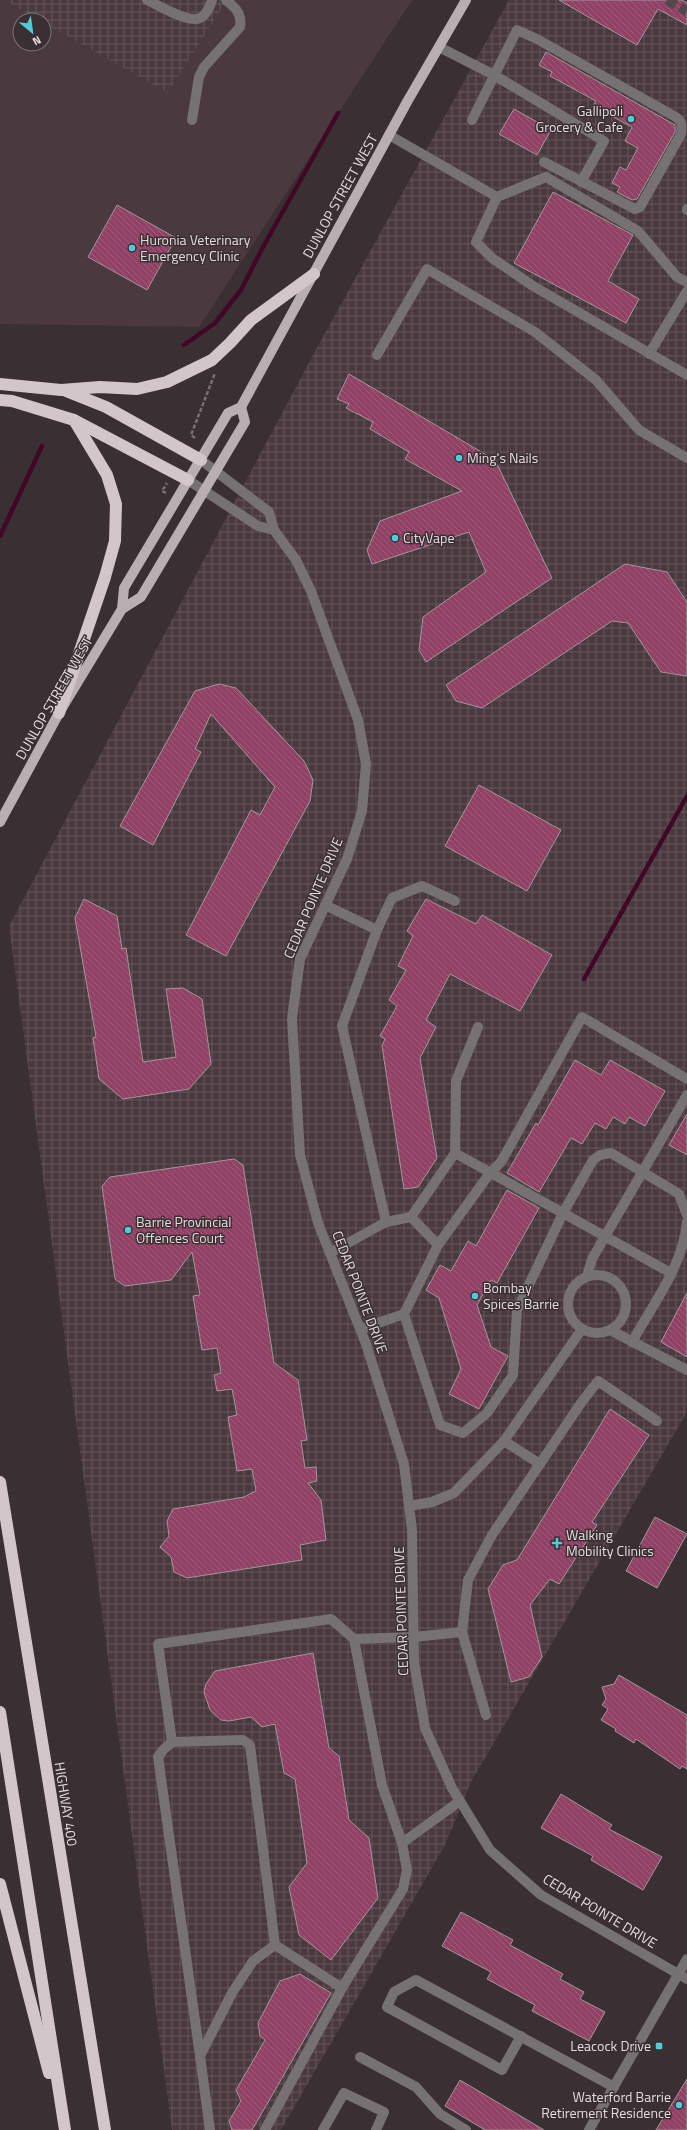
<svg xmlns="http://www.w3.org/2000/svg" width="687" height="2130" viewBox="0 0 687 2130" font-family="'Titillium Web',sans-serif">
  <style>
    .built { fill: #4a3a40 }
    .industrial { fill: url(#industrial-grid) }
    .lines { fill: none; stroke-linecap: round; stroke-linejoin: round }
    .stream { stroke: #410825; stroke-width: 4.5 }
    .building { fill: url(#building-back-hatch); stroke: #a3969a }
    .minor-tunnel { stroke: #53494d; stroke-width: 10; stroke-dasharray: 10 5; stroke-linecap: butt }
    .path { stroke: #7a7074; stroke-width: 2.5; stroke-dasharray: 4 2; stroke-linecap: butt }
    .minor { stroke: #767172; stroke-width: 10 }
    .major { stroke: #b9aeb2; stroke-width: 10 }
    .highway { stroke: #d3c6cb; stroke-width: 12 }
    .poi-dot { fill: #52cbd8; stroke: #3a2f33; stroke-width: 1.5 }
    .labels { text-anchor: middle; stroke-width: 3; stroke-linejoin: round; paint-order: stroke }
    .poi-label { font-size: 14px; fill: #e2dbde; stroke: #3a2f33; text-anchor: start }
    .street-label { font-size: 14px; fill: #e2dbde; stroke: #3a2f33 }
  </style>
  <defs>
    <pattern id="industrial-grid" width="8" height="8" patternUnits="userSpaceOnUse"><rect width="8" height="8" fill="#4a3a40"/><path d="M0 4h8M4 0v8" fill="none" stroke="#64565b"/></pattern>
    <pattern id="building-back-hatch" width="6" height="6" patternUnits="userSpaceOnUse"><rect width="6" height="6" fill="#904164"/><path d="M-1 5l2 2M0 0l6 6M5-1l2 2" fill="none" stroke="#9f5c7a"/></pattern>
  </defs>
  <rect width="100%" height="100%" fill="#3a2f33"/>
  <path class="built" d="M0 0H4L39 20H20V44H44V23L168 93 227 0H412L199 327 0 324Z"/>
  <g class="industrial">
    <path d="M4 0H227L168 93 44 23V20H39Z"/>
    <path d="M509 0H687V1412L471 1782 445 1845 281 2130H172L9 926 313 355Z"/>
  </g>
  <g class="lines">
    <g class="stream">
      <path d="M184 345 215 323 241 290 263 247 338 113"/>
      <path d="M0 536 42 446"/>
      <path d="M584 979 687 796"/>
    </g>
  </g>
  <g class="building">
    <path d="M559 0H681L687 3V25L658 9 637 45Z"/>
    <path d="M546 52 675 125V132L637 199 632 200 617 192 620 187 612 183 620 167 626 170 638 148 625 141 632 127 593 106 596 101 550 76 552 72 539 65Z"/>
    <path d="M514 109 551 130 537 155 499 134Z"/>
    <path d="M553 192 633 235 608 281 639 299 626 323 514 263Z"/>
    <path d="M117 205 176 238 147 290 88 257Z"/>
    <path d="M349 374 495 460 552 578 426 662 419 650 423 617 486 572 469 532 372 564 367 550 380 521 462 491 405 459 409 452 370 429 373 422 346 408 349 404 337 399Z"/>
    <path d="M625 564 667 572 687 602V676L661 672 628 623 612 621 482 708 456 701 446 685Z"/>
    <path d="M219 684 236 688 304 761 313 780 310 801 226 956 186 935 251 810 260 815 275 787 211 714 195 749 201 752 153 845 120 826 195 691Z"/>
    <path d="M479 785 561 830 527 891 445 846Z"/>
    <path d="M84 899 117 916 122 949 126 948 143 1062 176 1057 166 989 183 988 202 999 211 1064 189 1089 123 1099 99 1079 93 1038 96 1037 75 918Z"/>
    <path d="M426 899 476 924 482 915 552 955 520 1011 450 974 426 1020 436 1027 420 1058 437 1158 418 1187 404 1189 382 1046 385 1039 380 1036 397 1006 389 1000 406 970 398 966 413 936 407 931Z"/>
    <path d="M575 1060 601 1075 610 1060 665 1091 645 1126 629 1117 625 1124 613 1117 606 1129 595 1123 582 1144 571 1138 539 1192 507 1173 536 1123 538 1125Z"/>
    <path d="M687 1114V1155L669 1145Z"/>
    <path d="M234 1159 243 1165 274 1363 298 1380 307 1440 301 1441 305 1468 316 1467 317 1481 308 1483 321 1500 326 1540 300 1545 302 1560 187 1578 174 1572 171 1557 160 1547 169 1536 167 1521 173 1509 244 1497 256 1491 252 1469 237 1471 228 1417 237 1415 232 1389 217 1391 214 1375 221 1373 217 1348 202 1350 193 1296 200 1295 192 1252 171 1280 125 1286 115 1279 102 1186 110 1177Z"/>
    <path d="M507 1190 539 1208 497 1283 491 1280 477 1305 491 1347 508 1356 479 1409 449 1394 461 1369 439 1298 426 1290 440 1265 451 1271 468 1241 476 1246Z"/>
    <path d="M687 1293V1357L661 1342Z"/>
    <path d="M610 1409 649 1435 592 1522 597 1525 559 1584 550 1579 530 1605 542 1657 529 1677 511 1682 488 1589 503 1565 517 1560Z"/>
    <path d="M655 1517 687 1534 657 1588 626 1571Z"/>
    <path d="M313 1653 329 1748 339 1756 349 1820 369 1838 378 1898 331 1960 299 1935 289 1887 307 1863 295 1779 284 1773 275 1724 262 1727 251 1717 229 1721 221 1720 210 1710 204 1692 206 1684 215 1671Z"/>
    <path d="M619 1675 687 1715V1769L682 1766 680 1769 636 1739 634 1743 615 1731 616 1729 601 1720 608 1709 602 1705 606 1699 602 1687 614 1684Z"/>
    <path d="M561 1794 612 1825 609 1829 662 1857 643 1890 591 1860 593 1856 541 1828Z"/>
    <path d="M461 1912 513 1940 510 1945 563 1974 560 1979 584 1992 580 1999 605 2012 589 2041 532 2011 535 2005 487 1979 491 1972 442 1946Z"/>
    <path d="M300 1974 331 1993 252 2130H232L229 2121 241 2101 236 2090 265 2040 260 2036 258 2023 280 1981Z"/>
    <path d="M687 2079V2130H656Z"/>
    <path d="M460 2080 544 2130H485L445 2106Z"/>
  </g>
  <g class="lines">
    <path class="minor-tunnel" d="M667 0 687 11"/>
    <g class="path">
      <path d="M195 438 191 435 215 373"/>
      <path d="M166 493 162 491 167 483"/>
    </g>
    <g class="minor">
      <path d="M147 0C158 5 189 24 200 18 207 15 210 6 212 0"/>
      <path d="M439 47 494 75 604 141 581 182"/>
      <path d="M192 120 199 77 204 67 240 27C242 14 236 8 226 0"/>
      <path d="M472 120 517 30 537 39 674 116C683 121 682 125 681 134L640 207 635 209 544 162"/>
      <path d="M389 135 497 197"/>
      <path d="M687 209V210"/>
      <path d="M687 282 677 277 638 231 546 177 497 197 476 242 492 258 533 286 687 375"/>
      <path d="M649 354 687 291"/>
      <path d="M377 355 427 269 535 332 596 380 639 430 687 458"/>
      <path d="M201 460 269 512 274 530 296 560 311 591 358 720 366 764 362 811 347 859 300 959 294 1003 292 1019 300 1155 318 1223 366 1344 404 1464 412 1530 414 1662 425 1728 452 1788 490 1850 541 1895 687 1979"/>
      <path d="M188 480 258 526 274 530"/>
      <path d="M325 905 377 930"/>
      <path d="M687 1079 582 1017 501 1162 490 1173 438 1245 404 1314 440 1425 463 1433 487 1413 513 1375 517 1310 563 1213 593 1160 600 1155 611 1153 679 1194 687 1215"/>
      <path d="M455 1153 671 1273"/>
      <path d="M411 1217 438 1245"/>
      <path d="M386 1222 342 1026 377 930 392 898 422 886 455 901"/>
      <path d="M330 1253 386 1222 411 1217 455 1153 456 1081 478 1027"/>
      <circle cx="597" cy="1304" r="29"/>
      <path d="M587 1276 592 1259 687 1095"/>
      <path d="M361 1329 404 1314"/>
      <path d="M610 1330 687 1370"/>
      <path d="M632 1342C653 1304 683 1266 687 1222"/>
      <path d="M504 1441 582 1329"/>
      <path d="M409 1506 432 1502 454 1493 504 1441 540 1464"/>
      <path d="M462 1632 468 1580 492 1535 581 1403 598 1381 657 1421"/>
      <path d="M354 1639 331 1619 158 1644 172 1742 163 1750 158 1757 200 2056 232 1993 253 1961 275 1945 342 1988 403 1889 407 1870 402 1843"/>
      <path d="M172 1742 243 1740 250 1745 275 1945"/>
      <path d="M460 1801 402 1843 382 1785 354 1639 414 1637 462 1632 486 1715"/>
      <path d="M521 2036 502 2070 387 2007 394 1992 416 1980 614 2087"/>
      <path d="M200 2056 210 2130"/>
      <path d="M360 2057 416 2087 440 2114 466 2130"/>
      <path d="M265 2130 342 1988"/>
      <path d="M323 2130 344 2093 384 2112 376 2130"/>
      <path d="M589 2130 687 1959"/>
    </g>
    <g class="major">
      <path d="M122 609 124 588 228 413 241 407 407 102 466 0"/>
      <path d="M0 822 59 713 122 609 141 597 245 422 241 407"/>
    </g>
    <g class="highway">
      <path d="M0 384 61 390 100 387 137 389 167 382 212 360 230 343 251 320 314 274"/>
      <path d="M66 391 106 407 201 460"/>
      <path d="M0 400 12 401 74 420 188 480"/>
      <path d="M59 713 105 577 115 541 116 504 107 475 74 420"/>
      <path d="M0 1482 105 2130"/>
      <path d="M0 1712 65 2130"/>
      <path d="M0 1884 49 2073"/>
    </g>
  </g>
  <g class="poi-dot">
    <circle cx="631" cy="119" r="4"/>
    <circle cx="132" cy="248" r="4"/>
    <circle cx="459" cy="458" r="4"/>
    <circle cx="395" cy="538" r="4"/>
    <circle cx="128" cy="1230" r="4"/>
    <circle cx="475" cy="1296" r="4"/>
    <path d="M555 1537h4v4h4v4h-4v4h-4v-4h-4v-4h4z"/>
    <rect x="655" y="2042" width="8" height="8" rx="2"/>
    <circle cx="679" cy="2105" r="4"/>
  </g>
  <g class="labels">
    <g class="poi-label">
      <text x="623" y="116" text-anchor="end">Gallipoli<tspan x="623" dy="16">Grocery &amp; Cafe</tspan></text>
      <text x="140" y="245">Huronia Veterinary<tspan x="140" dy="16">Emergency Clinic</tspan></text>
      <text x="467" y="463">Ming's Nails</text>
      <text x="403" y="543">CityVape</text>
      <text x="136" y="1227">Barrie Provincial<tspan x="136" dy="16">Offences Court</tspan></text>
      <text x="483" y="1293">Bombay<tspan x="483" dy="16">Spices Barrie</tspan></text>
      <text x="566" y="1540">Walking<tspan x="566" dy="16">Mobility Clinics</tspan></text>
      <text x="651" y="2051" text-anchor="end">Leacock Drive</text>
      <text x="671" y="2102" text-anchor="end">Waterford Barrie<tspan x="671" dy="16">Retirement Residence</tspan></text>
    </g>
    <g class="street-label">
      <text transform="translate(340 196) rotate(-61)" y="5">DUNLOP STREET WEST</text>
      <text transform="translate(54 698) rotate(-60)" y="5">DUNLOP STREET WEST</text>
      <text transform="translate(313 898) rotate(-67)" y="5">CEDAR POINTE DRIVE</text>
      <text transform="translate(360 1292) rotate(69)" y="5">CEDAR POINTE DRIVE</text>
      <text transform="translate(401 1611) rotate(-92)" y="5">CEDAR POINTE DRIVE</text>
      <text transform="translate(66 1804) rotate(81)" y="5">HIGHWAY 400</text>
      <text transform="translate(600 1911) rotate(31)" y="5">CEDAR POINTE DRIVE</text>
    </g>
  </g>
  <g transform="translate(32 32) rotate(151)"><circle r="19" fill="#3a2f33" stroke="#7d7477"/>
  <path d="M0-3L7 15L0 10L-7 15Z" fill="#52cbd8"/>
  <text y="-6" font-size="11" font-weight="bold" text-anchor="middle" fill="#e2dbde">N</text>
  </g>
</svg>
